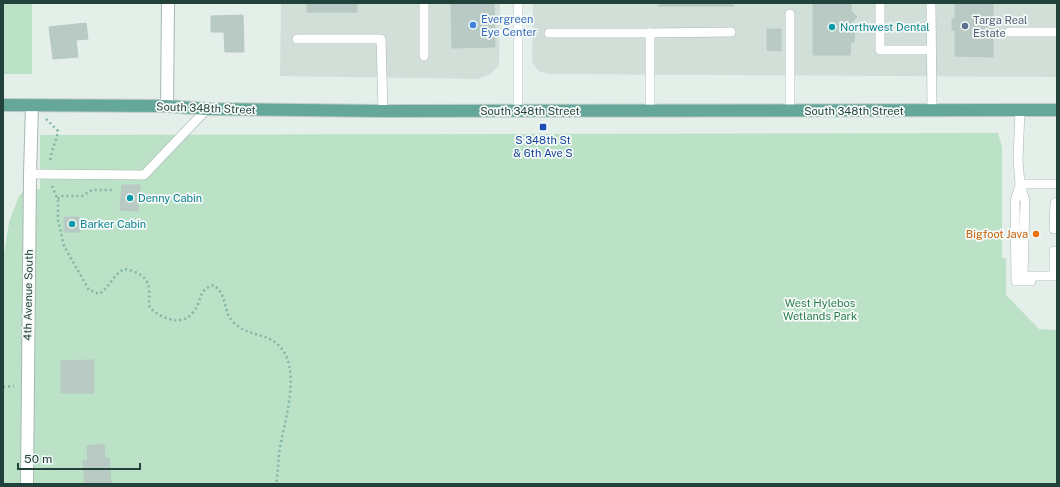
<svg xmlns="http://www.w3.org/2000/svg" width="1060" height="487" viewBox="0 0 1060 487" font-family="'Public Sans',sans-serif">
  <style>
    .built { fill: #d2dfd9 }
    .green { fill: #bbe1c7 }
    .building { fill: #b9cac4; stroke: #b6c9c2 }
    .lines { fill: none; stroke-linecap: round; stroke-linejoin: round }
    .service-casing { stroke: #a6b8b2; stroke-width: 10 }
    .minor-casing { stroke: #a6b8b2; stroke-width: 14 }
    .primary-casing { stroke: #c1cac8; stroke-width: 14 }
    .path { stroke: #82b5a7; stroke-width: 2.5; stroke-dasharray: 2 3; stroke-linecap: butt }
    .service { stroke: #fff; stroke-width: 9 }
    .minor { stroke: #fff; stroke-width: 12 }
    .primary { stroke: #65a89a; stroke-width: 12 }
    .shop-dot { fill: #3f7fe0; stroke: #f5faf8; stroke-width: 1.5 }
    .service-dot { fill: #5c6f8a; stroke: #f5faf8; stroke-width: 1.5 }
    .culture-dot { fill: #0f9aa8; stroke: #f5faf8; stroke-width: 1.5 }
    .transit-dot { fill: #1a4fb4; stroke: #f5faf8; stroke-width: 1.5 }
    .food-dot { fill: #e8710a; stroke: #f5faf8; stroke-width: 1.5 }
    .labels { text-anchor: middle; stroke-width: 3.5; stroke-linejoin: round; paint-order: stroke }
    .shop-label { font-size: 11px; fill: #366cbe; stroke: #f5faf8; text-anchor: start }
    .service-label { font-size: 11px; fill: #4e5e75; stroke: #f5faf8; text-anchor: start }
    .culture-label { font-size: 11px; fill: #0d838f; stroke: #f5faf8; text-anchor: start }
    .street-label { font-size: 11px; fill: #21423b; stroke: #f5faf8 }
    .transit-label { font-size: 11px; fill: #164399; stroke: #f5faf8 }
    .food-label { font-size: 11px; fill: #c56008; stroke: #f5faf8; text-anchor: end }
    .park-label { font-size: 11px; fill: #287d4d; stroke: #f5faf8 }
  </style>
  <rect width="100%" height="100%" fill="#e4efea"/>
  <g class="built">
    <path d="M281 3H500L499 66 490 74 478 79 280 76Z"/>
    <path d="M533 3H1057V77L548 74 538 71 532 62Z"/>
  </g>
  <g class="green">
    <rect x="3" y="3" width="29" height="71"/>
    <path d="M998 133 1002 147V258H1006V295L1039 329 1057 330V484H3V261L9 222 19 196 25 189H40V135Z"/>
  </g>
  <g class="building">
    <rect x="307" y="3" width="50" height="9"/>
    <path d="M451 3H494L495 47 452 48Z"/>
    <rect x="659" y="3" width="74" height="3"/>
    <path d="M813 3H851V11L857 17 851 23 850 30H855L854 42H851L850 55H813Z"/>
    <path d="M955 3H993V57L955 56V30H952V19H955Z"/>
    <path d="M243 15 244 52H225L224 32H211V16Z"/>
    <path d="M86 23 88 39 76 40 78 57 53 59 49 27Z"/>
    <path d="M767 29H781V51L767 50Z"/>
    <path d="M122 185H140L138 211 120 210Z"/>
    <path d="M64 217H79L80 232H64Z"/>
    <path d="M94 360V393H61V361Z"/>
    <path d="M104 444 105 459 109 458 111 484H85L83 461H88L87 446Z"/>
  </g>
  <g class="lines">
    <g class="service-casing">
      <g id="service">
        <path d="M424 3V56"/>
        <path d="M880 3V50H932"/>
        <path d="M931 3 932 110"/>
        <path d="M790 14V111"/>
        <path d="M1009 32H1057"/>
        <path d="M549 33H650"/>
        <path d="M297 39H381L383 111"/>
        <path d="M1020 110 1018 160 1020 184 1025 201 1023 276H1054V251"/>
        <path d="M518 111V3"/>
        <path d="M650 111V33L731 32"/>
        <path d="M30 174 144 175 207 109"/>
        <path d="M1020 184H1057"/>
        <path d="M1020 185 1015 201 1016 281H1031"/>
        <path d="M1054 229 1055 203 1057 202"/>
      </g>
    </g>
    <g class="minor-casing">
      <g id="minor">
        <path d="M167 106 168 3"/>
        <path d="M27 484 30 174 32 105"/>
      </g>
    </g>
    <g class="primary-casing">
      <path id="primary" d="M3 105 167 106 207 109 383 111 1057 110"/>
    </g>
    <g class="path">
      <path d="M46 119 58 131C56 144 51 148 50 163"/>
      <path d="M52 186 58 200V220L64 246 89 290 99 294C110 287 113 275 124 269 136 271 148 276 149 289 150 296 148 301 150 308 161 318 183 328 194 311 202 301 198 289 214 285 229 298 222 310 233 322 247 336 264 333 276 343 305 366 283 423 279 454 278 464 278 474 276 484"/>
      <path d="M58 199 60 196H82L92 190H114"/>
      <path d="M3 387 14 386"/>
    </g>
    <use href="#service" class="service"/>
    <use href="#minor" class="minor"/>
    <use href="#primary" class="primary"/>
  </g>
  <circle class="shop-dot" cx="473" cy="25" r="4"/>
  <circle class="service-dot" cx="965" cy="26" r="4"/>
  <g class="culture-dot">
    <circle cx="832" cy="27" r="4"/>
    <circle cx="130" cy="198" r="4"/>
    <circle cx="72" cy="224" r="4"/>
  </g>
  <rect class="transit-dot" x="539" y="123" width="8" height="8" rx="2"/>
  <circle class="food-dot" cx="1036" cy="234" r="4"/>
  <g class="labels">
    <g class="shop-label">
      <text x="481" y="23">Evergreen<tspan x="481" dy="13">Eye Center</tspan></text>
    </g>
    <g class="service-label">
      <text x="973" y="24">Targa Real<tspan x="973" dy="13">Estate</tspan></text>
    </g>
    <g class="culture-label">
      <text x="840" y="31">Northwest Dental</text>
      <text x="138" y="202">Denny Cabin</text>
      <text x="80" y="228">Barker Cabin</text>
    </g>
    <g class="street-label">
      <text transform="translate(206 108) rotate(2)" y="4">South 348th Street</text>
      <text x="530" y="115">South 348th Street</text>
      <text x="854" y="115">South 348th Street</text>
      <text transform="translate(28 295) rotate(-89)" y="4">4th Avenue South</text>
    </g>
    <g class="transit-label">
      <text x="543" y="144">S 348th St<tspan x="543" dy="13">&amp; 6th Ave S</tspan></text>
    </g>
    <g class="food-label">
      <text x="1028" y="238">Bigfoot Java</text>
    </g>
    <g class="park-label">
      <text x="820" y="307">West Hylebos<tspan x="820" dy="13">Wetlands Park</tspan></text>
    </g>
  </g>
  <rect width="1060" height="487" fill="none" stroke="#21423b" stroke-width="8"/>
  <path d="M18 463v6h122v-6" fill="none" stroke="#21423b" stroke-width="2"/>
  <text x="24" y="463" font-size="12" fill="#21423b" stroke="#f5faf8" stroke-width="3" paint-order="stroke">50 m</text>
</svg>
